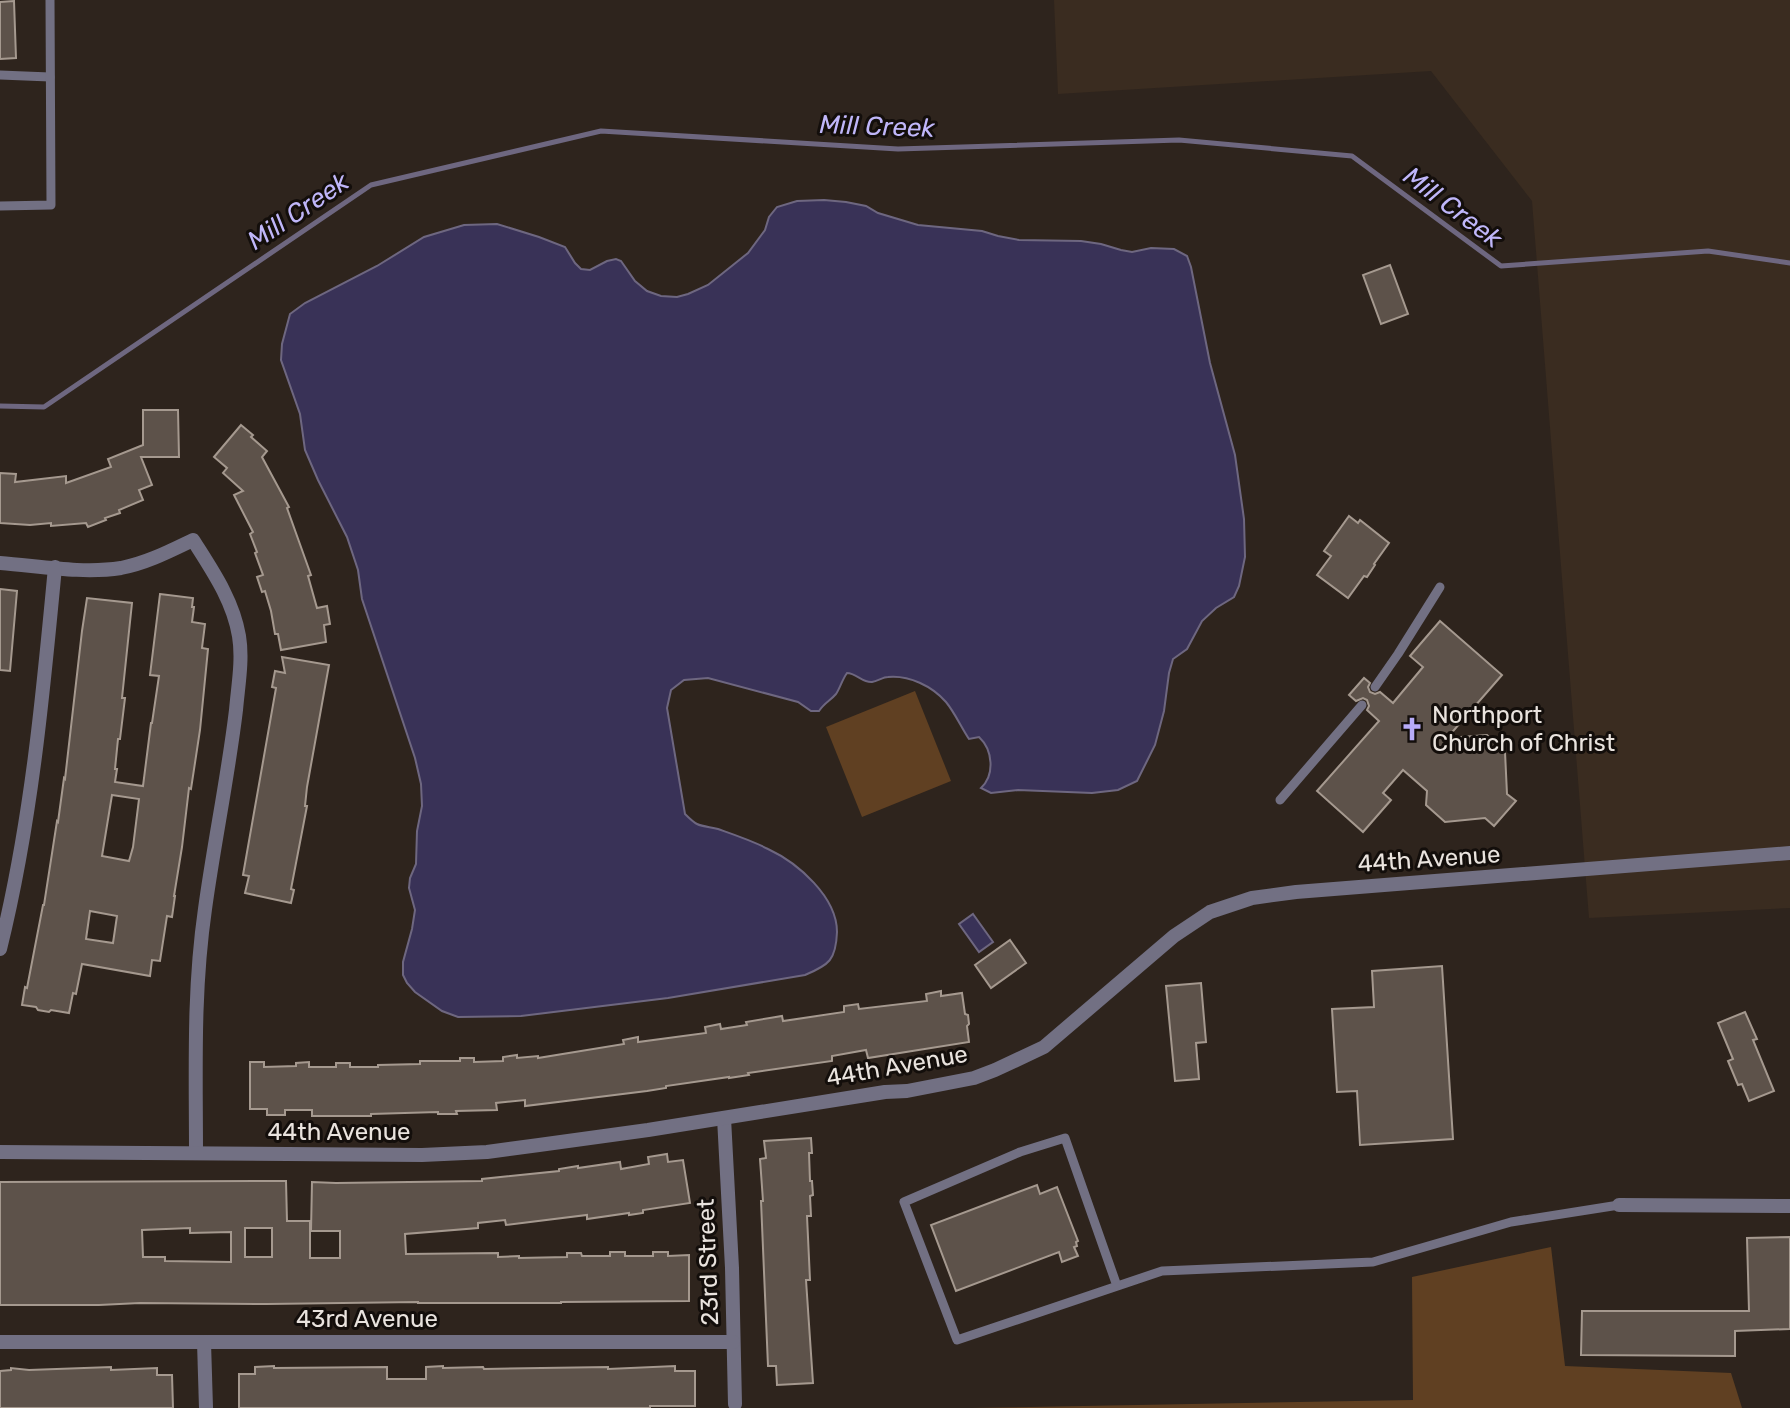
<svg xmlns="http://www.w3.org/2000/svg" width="1790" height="1408" viewBox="0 0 1790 1408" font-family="Rubik,sans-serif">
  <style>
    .built { fill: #3a2c20 }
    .green { fill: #604022 }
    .water { fill: #393257; stroke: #6e6780; stroke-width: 2 }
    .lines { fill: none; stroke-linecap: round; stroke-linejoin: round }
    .stream { stroke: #6e6780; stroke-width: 5 }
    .building { fill: #5d524a; stroke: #a5998f; stroke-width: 2; fill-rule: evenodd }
    .lane { stroke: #727083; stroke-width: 9 }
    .street { stroke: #727083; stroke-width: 14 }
    .labels { text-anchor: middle; stroke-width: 6; stroke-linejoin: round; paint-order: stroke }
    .poi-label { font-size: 24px; fill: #e9e3de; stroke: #130e0b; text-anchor: start }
    .street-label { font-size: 24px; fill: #e9e3de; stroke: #130e0b }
    .water-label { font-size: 26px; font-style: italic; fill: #bfb6f9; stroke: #130e0b }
  </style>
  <rect width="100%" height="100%" fill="#2e241d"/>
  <path class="built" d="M1054 0H1790V908L1589 918 1532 201 1431 71 1058 94Z"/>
  <g class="green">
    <path d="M915 691 951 781 862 817 826 727Z"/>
    <path d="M1551 1247 1565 1366 1731 1373 1742 1408H971L1413 1400 1412 1277Z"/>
  </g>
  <g class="water">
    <path d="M824 200 846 202 866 206 878 213 918 225 982 231 998 236 1019 240 1081 241 1101 244 1121 250 1132 252 1151 248 1174 249 1187 256 1191 267 1210 363 1235 455 1244 519 1245 557 1239 586 1234 597 1216 608 1202 621 1187 649 1173 659 1169 673 1164 711 1155 745 1137 781 1118 790 1092 793 1018 790 991 793 981 788C995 775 993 750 979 737L969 739C961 727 955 713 946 702 932 686 909 675 888 677 883 677 878 681 872 682 863 683 856 673 847 673 842 680 840 688 836 694 831 700 824 703 819 711H811L798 702 708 678 684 680 671 690 667 708 685 814C688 817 693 822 697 824 703 827 712 827 718 829 735 835 753 841 768 849 798 863 837 897 837 932 836 960 829 965 805 975L668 998 521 1016 458 1017 442 1011 415 992 407 983 403 975V962L412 929 415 910 409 888 410 878 416 864 417 831 422 806 421 784 415 758 362 599 358 570 347 537 318 480 305 450 300 414 281 360 282 344 290 314 305 303 377 266 424 237 464 225 497 224 539 237 565 247 575 263 581 269 590 270 607 261 616 259 621 261 635 281 647 291 661 296 677 297 688 294 708 285 748 253 765 230 769 217 777 207 797 201Z"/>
    <path d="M973 914 993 942 979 952 959 924Z"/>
  </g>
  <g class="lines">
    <path class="stream" d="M0 406 44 407 371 185 601 131 898 149 1179 140 1352 156 1501 266 1708 251 1790 263"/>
  </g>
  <g class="building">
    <path d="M14 1 16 58 0 59V2Z"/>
    <path d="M1390 265 1408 314 1381 324 1363 275Z"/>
    <path d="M143 410H178L179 457H141L152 485 139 490 143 500 119 510 120 513 105 518 106 520 88 527 86 523 51 526V523L30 525 0 523V473L16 474 15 482 66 476V483L111 467 108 459 143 445Z"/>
    <path d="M241 425 253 435 251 437 267 451 262 457 289 507 287 508 311 575 308 576 317 608 327 606 330 624 324 625 326 642 281 650 278 634H275L271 611 265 591 262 592 257 577 263 575 255 553 257 552 250 534 253 532 234 495 243 491 223 473 227 468 214 457Z"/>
    <path d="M1349 516 1358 523 1360 520 1389 543 1374 564 1375 565 1367 577 1364 576 1348 598 1317 575 1331 556 1324 551Z"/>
    <path d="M0 589 17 591 10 671 0 670Z"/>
    <path d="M160 594 193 598 192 607H194L192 622 205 624 202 648 208 649 200 730 191 789 189 788 182 847 174 896H175L172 917 167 916 160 961 152 960 150 976 82 964 76 994 73 993 69 1013 51 1010 49 1012 38 1010 36 1007 22 1005 25 987 27 988 43 905H44L57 821 58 822 64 778 65 779 82 631 87 598 132 603 122 698H125L120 739H118L115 769H117L115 782 143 786 151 723H152L159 676 150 675ZM112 795 139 799 133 847 129 861 102 856ZM90 911 117 916 113 943 86 939Z"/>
    <path d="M1440 621 1502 675 1447 738 1487 735 1505 752 1507 794 1516 801 1494 826 1485 818 1445 822 1426 805 1427 791 1403 770 1383 793 1391 800 1363 832 1317 791 1379 721 1367 710 1369 706 1367 700 1363 698 1356 701 1349 695 1364 678 1370 683 1368 687 1370 692 1375 694 1380 692 1393 703 1423 667 1410 656Z"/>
    <path d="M282 657 329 665 307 787 305 806H307L291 889 294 890 291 903 245 893 249 876 243 875 276 688 272 687 275 671 285 673Z"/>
    <path d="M1010 940 1026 963 991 988 975 965Z"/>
    <path d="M1442 966 1453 1139 1360 1145 1357 1091 1337 1092 1332 1009 1374 1007 1372 971Z"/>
    <path d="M1201 983 1206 1042 1196 1043 1199 1079 1175 1081 1166 986Z"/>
    <path d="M941 991V996L962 993 965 1014 968 1015 969 1024 967 1026 969 1042 868 1058 866 1050 832 1056V1061L748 1073 749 1075 729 1078V1077L666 1086V1088L647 1091 525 1106V1100L496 1103 497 1110 456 1111 457 1114H438V1112L371 1114V1116H312V1110H285V1115H267V1109H250V1062H264V1067L296 1066V1063L309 1062V1067H336V1063H350V1067H378V1065L420 1064V1061H460V1058H474V1062L503 1061V1057L517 1055V1058L538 1056V1058L624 1044 623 1040 638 1037V1042L706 1033 705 1027 720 1024 721 1029 747 1025 746 1022 782 1016 783 1021 844 1012V1006L858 1004 859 1009 927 1001 926 994Z"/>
    <path d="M1745 1012 1757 1039 1753 1040 1774 1091 1749 1101 1742 1084 1738 1085 1728 1061 1733 1059 1718 1023Z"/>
    <path d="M811 1138 812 1153H809L810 1181H812L813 1195 810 1196 811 1216H807L810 1280H806L813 1383 777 1385 776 1366H768L761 1201H763L760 1159 766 1158 764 1141Z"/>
    <path d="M667 1154 668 1162 683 1160 690 1203 643 1210V1213L629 1215V1213L587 1219V1215L506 1225 505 1220 478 1223V1228L405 1234 406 1254 498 1253V1257L519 1256V1258L567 1257V1253H581L582 1256H610V1252H625V1256H653V1252H668V1256L689 1255V1301L561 1302V1303H418V1302L267 1304 140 1303 99 1305H0V1182L286 1181 287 1221H310V1258H340V1231H311L312 1182 336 1183 482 1181V1179L559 1171V1169L578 1166V1168L620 1162 621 1169 649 1164 648 1157ZM190 1228V1233L231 1232V1262L165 1261V1257H143L142 1230ZM245 1228H272V1257H245Z"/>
    <path d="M1037 1185 1040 1194 1057 1187 1078 1241 1076 1242 1077 1246 1074 1247 1078 1256 1062 1262 1059 1252 956 1291 931 1225Z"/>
    <path d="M1790 1237V1329L1735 1331V1356L1581 1355 1582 1311H1749L1747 1238Z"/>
    <path d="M274 1366V1368L387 1367V1379H426V1367L443 1366V1368L483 1367 484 1369 608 1367V1369L675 1366V1371H695V1406H650V1408H239V1374H255V1367Z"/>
    <path d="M111 1367V1370L157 1368V1375H172L173 1408H0V1371L11 1370V1368L29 1370Z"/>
  </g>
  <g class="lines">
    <g class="lane">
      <path d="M0 75 50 77"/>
      <path d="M0 206 51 205 50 0"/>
      <path d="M1375 687 1398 654 1440 587"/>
      <path d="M1280 800 1362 705"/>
      <path d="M1117 1286 1065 1138 1020 1152 904 1202 957 1340 1162 1271 1373 1262 1511 1222 1619 1205"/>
    </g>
    <g class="street">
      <path d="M0 563C40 566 82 574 121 568 147 563 170 551 193 540 212 570 233 600 239 636 243 660 238 686 236 710 228 777 214 843 205 909 193 992 196 1070 196 1153"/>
      <path d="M0 949C31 824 43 695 55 567"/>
      <path d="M724 1118 732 1268 735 1404"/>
      <path d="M0 1152 422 1155 487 1152 539 1145 648 1130 885 1092 907 1091 974 1078 995 1070 1044 1047 1174 936 1210 912 1252 898 1296 892 1790 853"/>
      <path d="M1619 1205 1790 1206"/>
      <path d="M0 1342H733"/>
      <path d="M204 1342 206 1408"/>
    </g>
  </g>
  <defs>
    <g id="church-bare" transform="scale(1.89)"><path d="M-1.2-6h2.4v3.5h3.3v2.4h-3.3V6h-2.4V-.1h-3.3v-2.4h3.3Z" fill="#b7abf8" stroke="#130e0b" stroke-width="2.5" paint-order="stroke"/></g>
  </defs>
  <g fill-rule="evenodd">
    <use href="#church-bare" x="1412" y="729"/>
  </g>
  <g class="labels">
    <g class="poi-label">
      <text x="1432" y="723">Northport<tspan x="1432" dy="28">Church of Christ</tspan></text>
    </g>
    <g class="street-label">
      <text transform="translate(1429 859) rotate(-4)" y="8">44th Avenue</text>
      <text transform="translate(897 1066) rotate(-10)" y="8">44th Avenue</text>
      <text x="339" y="1140">44th Avenue</text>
      <text transform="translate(708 1262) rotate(-92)" y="8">23rd Street</text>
      <text x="367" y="1327">43rd Avenue</text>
    </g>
    <g class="water-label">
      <text transform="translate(877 126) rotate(2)" y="9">Mill Creek</text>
      <text transform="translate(1453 207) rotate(37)" y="9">Mill Creek</text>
      <text transform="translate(298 211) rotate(-34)" y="9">Mill Creek</text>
    </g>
  </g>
</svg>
